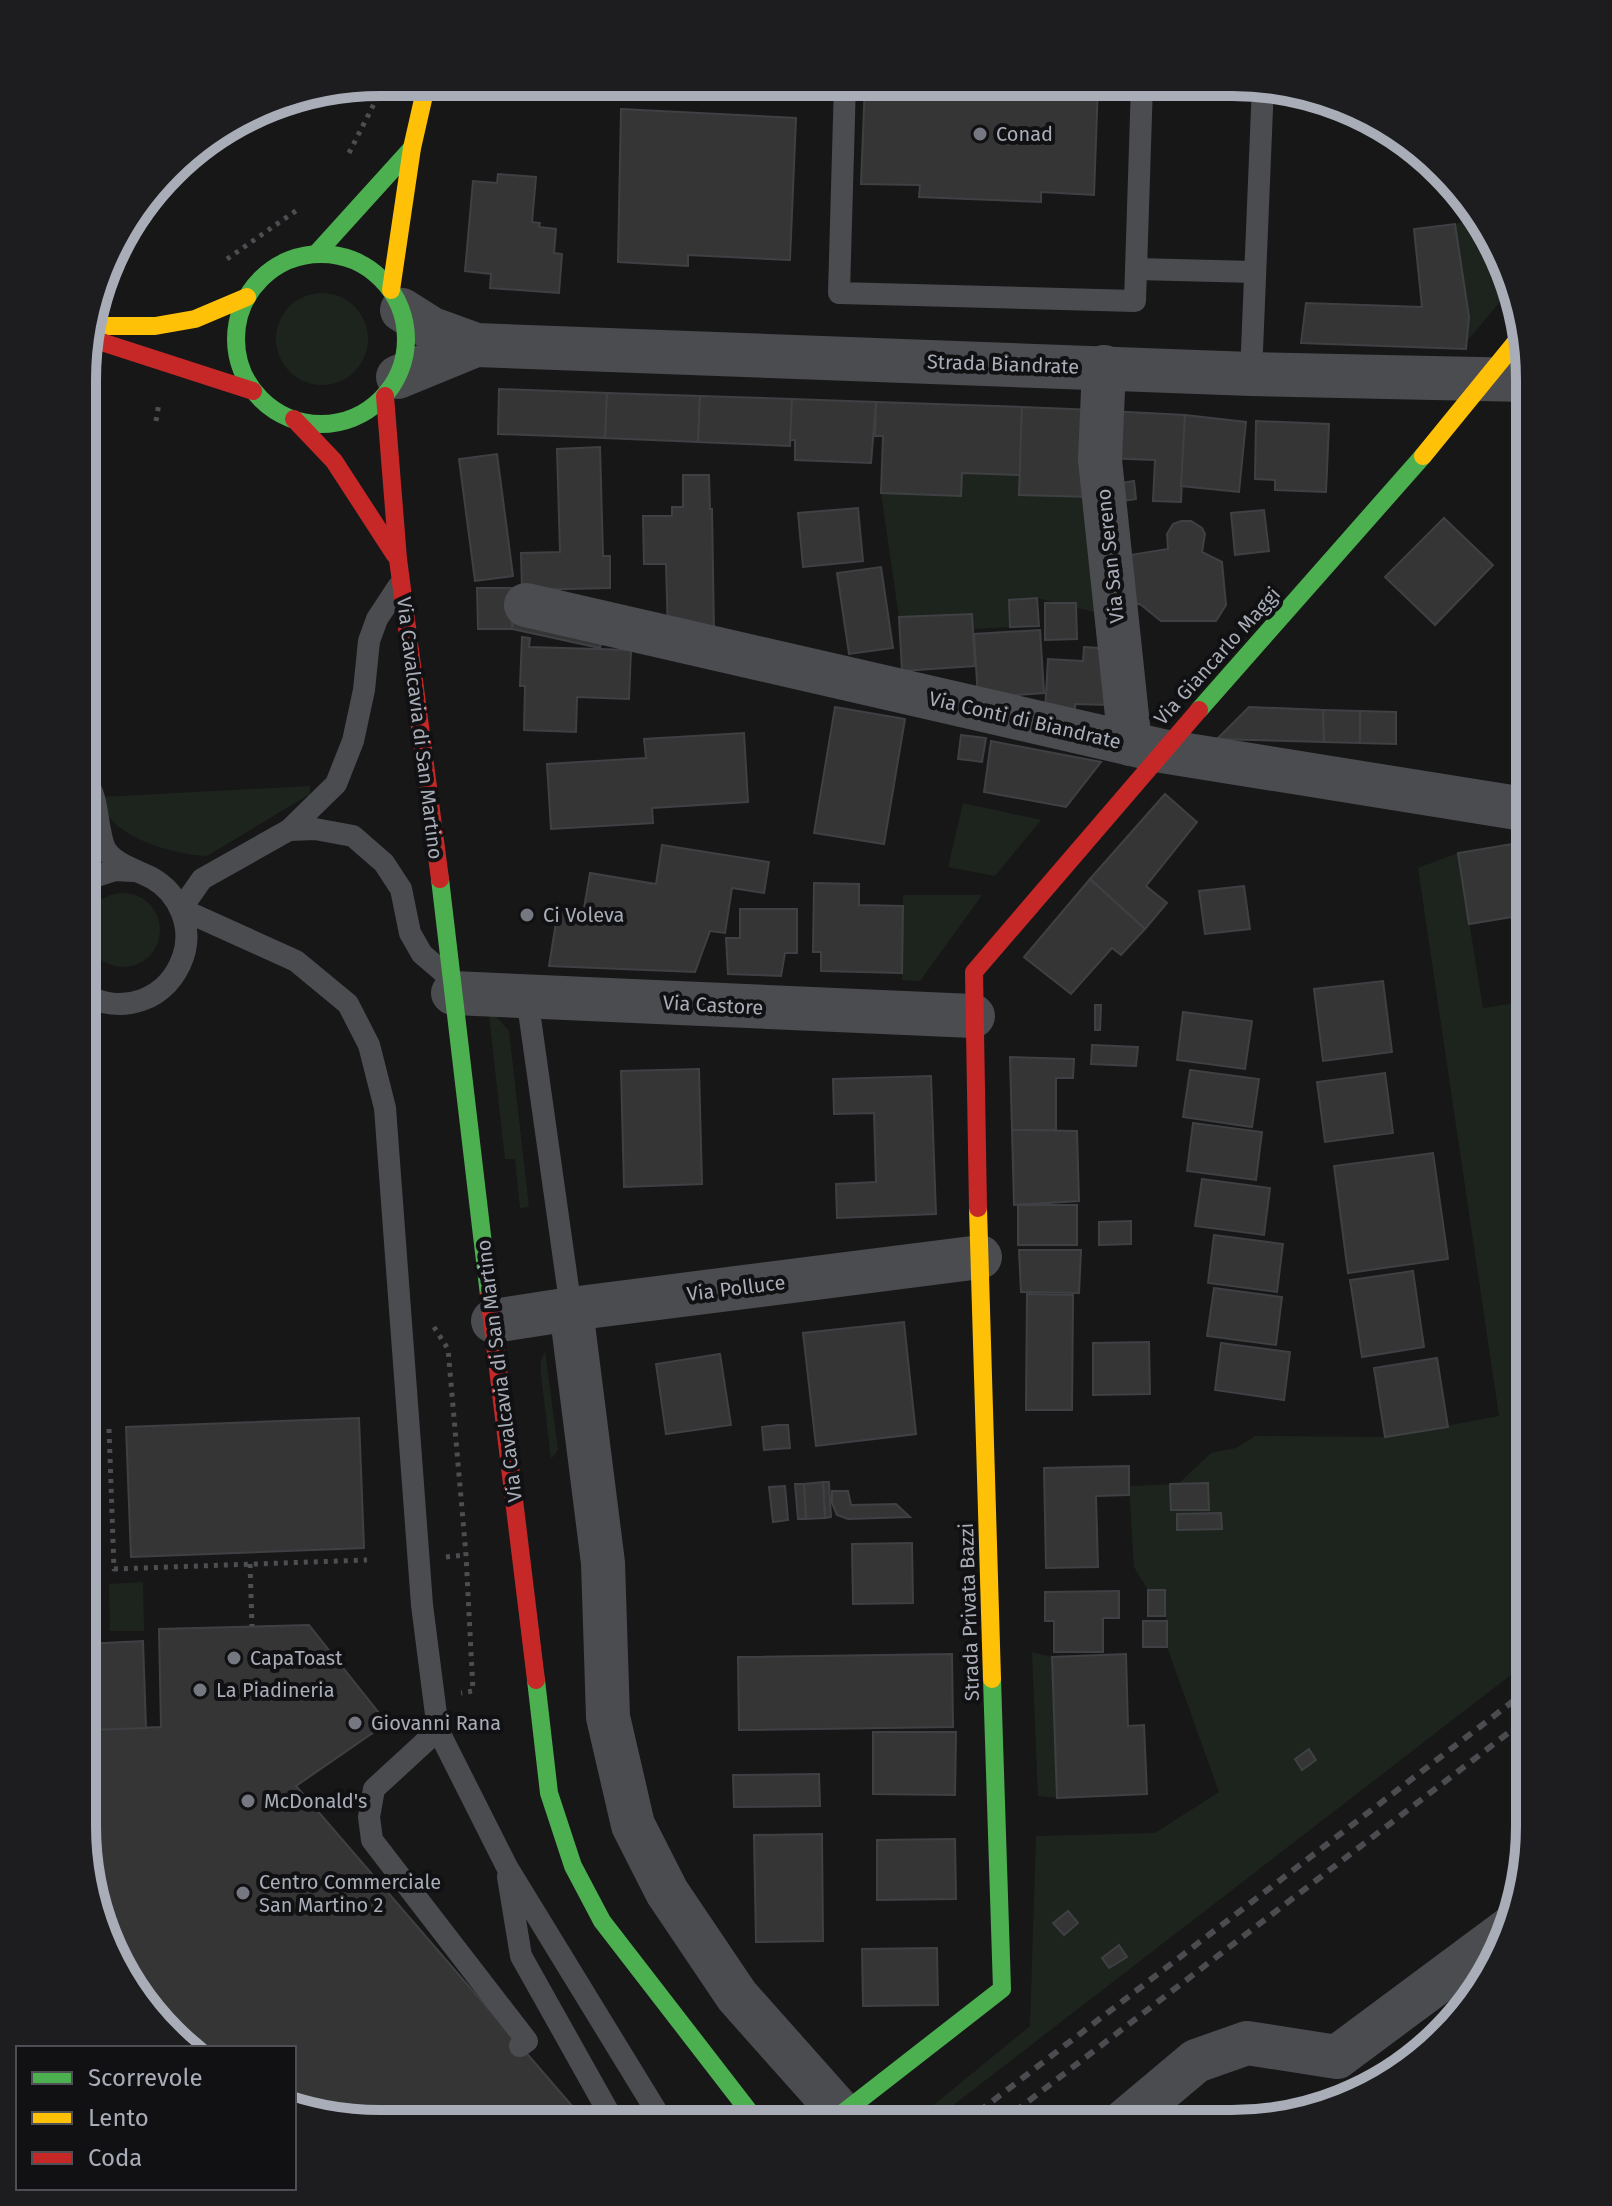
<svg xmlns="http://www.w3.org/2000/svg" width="1612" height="2206" viewBox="0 0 1612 2206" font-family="'Fira Sans',sans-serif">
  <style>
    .green { fill: #1d241e }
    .building { fill: #353536; stroke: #3f4043; stroke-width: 2 }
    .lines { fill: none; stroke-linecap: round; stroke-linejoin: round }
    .path { stroke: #4d4e52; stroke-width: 5; stroke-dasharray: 4 6; stroke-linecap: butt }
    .lane { stroke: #4b4c50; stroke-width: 22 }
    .street { stroke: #4b4c50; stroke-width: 44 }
    .fast { stroke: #4caf50; stroke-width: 18 }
    .slow { stroke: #ffc107; stroke-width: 18 }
    .jam { stroke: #c62828; stroke-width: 18 }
    .rail { stroke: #4b4c4f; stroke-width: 6; stroke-dasharray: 10 8; stroke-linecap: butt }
    .poi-dot { fill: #757880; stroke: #111113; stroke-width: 3 }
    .labels { text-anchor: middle; stroke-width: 8; stroke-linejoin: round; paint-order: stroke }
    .poi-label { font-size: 20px; fill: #a8adb8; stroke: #111113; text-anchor: start }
    .street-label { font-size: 20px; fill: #a8adb8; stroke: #111113 }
    .rim { fill: none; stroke: #a8adb8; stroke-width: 10 }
  </style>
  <rect width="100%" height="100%" fill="#171717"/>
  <g class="green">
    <path d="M1475 219 1499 249 1509 291 1468 340 1469 317 1455 224Z"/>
    <circle cx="322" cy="339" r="46"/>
    <path d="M962 473 1020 475V495L1092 497 1106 615 1037 598 1009 600 1010 627 973 629 971 614 899 617 881 493 961 496Z"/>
    <path d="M310 786V794L207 856C175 855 103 836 101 797Z"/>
    <path d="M963 803 1041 820 995 876 948 867Z"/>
    <path d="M1458 853 1483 1008 1530 1001 1529 1661 930 2123H912L1030 2026 1036 1836 1155 1833 1219 1792 1167 1647 1165 1590H1148L1134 1567 1129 1486 1178 1484 1211 1453 1236 1448 1255 1436 1385 1437 1499 1416 1418 868Z"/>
    <circle cx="123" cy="930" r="37"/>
    <path d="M903 895H982L920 981 902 980Z"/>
    <path d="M488 1007 509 1031 529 1207 520 1208 515 1159H505Z"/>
    <path d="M545 1351 558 1450 551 1459 541 1375V1361Z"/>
    <path d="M143 1582 144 1631H110L109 1584Z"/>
    <path d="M1032 1652 1052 1657 1057 1798 1038 1796Z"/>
  </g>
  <g class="building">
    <path d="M865 83 1098 84 1094 195 1041 192V202L919 197 920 185 861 184Z"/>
    <path d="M1339 103 1346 105 1360 113 1339 111Z"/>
    <path d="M621 109 796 118 790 260 688 255V266L618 262Z"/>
    <path d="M498 174 536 177 532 222 540 223 539 227 556 229 554 253 562 254 559 293 490 288 491 274 465 271 473 181 497 183Z"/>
    <path d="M1455 224 1469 317 1466 349 1301 343 1306 303 1422 307 1414 229Z"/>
    <path d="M499 389 607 393 605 438 498 434Z"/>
    <path d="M607 393 700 396 698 442 605 438Z"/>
    <path d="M700 396 792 399 790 446 698 442Z"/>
    <path d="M792 399 876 402 871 463 795 460V440H790Z"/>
    <path d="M876 402 1022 407 1020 475 962 473 961 496 881 493 883 436H875Z"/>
    <path d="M1022 407 1095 410 1092 497 1019 495Z"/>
    <path d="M1108 411 1185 415 1181 502 1153 501 1155 460 1105 458Z"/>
    <path d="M1185 415 1246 422 1239 492 1181 486Z"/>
    <path d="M1256 421 1329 424 1326 492 1275 490V480L1255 479Z"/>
    <path d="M1522 430 1530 431V493Z"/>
    <path d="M600 447 603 556H610V588L522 590 521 553 560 552 557 449Z"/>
    <path d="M497 454 513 576 475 581 459 459Z"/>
    <path d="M683 475H709L710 509H712L714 634H668L666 564H644L643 516H672V507H683Z"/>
    <path d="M1134 481 1136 499 1117 502 1115 484Z"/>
    <path d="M858 508 863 561 803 567 798 513Z"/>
    <path d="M1264 510 1269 551 1235 555 1231 513Z"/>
    <path d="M1444 518 1493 565 1435 625 1385 577Z"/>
    <path d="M1181 521H1191L1202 528 1205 534 1202 552 1222 562 1226 605 1216 621H1161L1140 604 1129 605 1124 556 1168 549 1167 534 1173 524Z"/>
    <path d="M881 567 893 648 849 654 837 573Z"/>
    <path d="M477 588H512V629H478Z"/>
    <path d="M1037 598 1039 626 1010 627 1009 600Z"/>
    <path d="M1045 603H1076L1077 639 1045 640Z"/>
    <path d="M972 614 975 666 902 671 899 617Z"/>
    <path d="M515 615 603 634 600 648 512 629Z"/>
    <path d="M1040 630 1044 693 978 698 974 634Z"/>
    <path d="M522 637 530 638 529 647 631 650 629 699 577 697 576 732 524 730 525 686H520Z"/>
    <path d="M1084 647 1114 649 1110 705 1075 704V714L1045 712 1048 659 1083 661Z"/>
    <path d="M835 707 905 719 884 844 814 833Z"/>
    <path d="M1249 707 1323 710 1324 742 1217 739Z"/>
    <path d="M1323 710 1360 711V743L1324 742Z"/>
    <path d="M1360 711 1396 712V744L1360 743Z"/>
    <path d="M744 733 748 802 652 808 653 823 551 829 547 764 646 758 644 739Z"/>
    <path d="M961 735 986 738 982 762 958 759Z"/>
    <path d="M991 741 1101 762 1066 807 984 792Z"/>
    <path d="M1165 794 1197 822 1146 886 1167 903 1145 929 1090 879Z"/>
    <path d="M1530 841V914L1469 924 1458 853Z"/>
    <path d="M662 845 769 862 764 893 732 888 725 933 710 931 695 972 549 966 558 910 583 914 590 873 656 884Z"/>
    <path d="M1090 879 1145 929 1121 955 1112 948 1071 994 1024 957Z"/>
    <path d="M814 883 859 884V905L903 906 902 973 821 971V952H813Z"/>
    <path d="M1244 886 1250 929 1205 934 1199 891Z"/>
    <path d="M740 909H797V953H785L781 976 728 974 726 938H740Z"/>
    <path d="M1383 981 1392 1052 1323 1061 1314 989Z"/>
    <path d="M1095 1005H1101L1100 1030H1095Z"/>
    <path d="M1183 1012 1252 1021 1245 1069 1177 1060Z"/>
    <path d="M1092 1045 1138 1047 1136 1066 1091 1064Z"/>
    <path d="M1010 1057 1074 1059 1073 1078H1056V1130H1012Z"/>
    <path d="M699 1069 702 1184 624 1187 621 1071Z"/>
    <path d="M1190 1070 1259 1079 1252 1127 1183 1117Z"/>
    <path d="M1385 1073 1393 1133 1325 1142 1317 1082Z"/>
    <path d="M931 1076 936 1214 837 1218 836 1184 876 1182 874 1113 834 1114 833 1079Z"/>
    <path d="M1193 1123 1262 1132 1256 1180 1187 1171Z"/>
    <path d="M1012 1130 1077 1131 1079 1201 1014 1205Z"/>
    <path d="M1433 1153 1448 1259 1348 1273 1334 1166Z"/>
    <path d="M1202 1179 1270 1188 1264 1235 1195 1226Z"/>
    <rect x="1018" y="1205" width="59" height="40"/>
    <path d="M1131 1221V1244L1099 1245V1222Z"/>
    <path d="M1214 1235 1283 1244 1277 1292 1208 1283Z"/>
    <path d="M1019 1250H1081L1079 1293 1021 1292Z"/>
    <path d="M1413 1271 1424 1347 1362 1357 1350 1280Z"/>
    <path d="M1214 1288 1282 1297 1276 1345 1207 1336Z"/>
    <path d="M1027 1294 1073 1295 1072 1410H1026Z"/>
    <path d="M904 1322 916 1434 816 1446 803 1333Z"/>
    <path d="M1149 1342 1150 1394 1093 1395V1343Z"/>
    <path d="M1221 1343 1290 1352 1284 1400 1215 1390Z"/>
    <path d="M720 1354 731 1425 666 1434 656 1364Z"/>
    <path d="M1437 1358 1448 1427 1385 1437 1374 1368Z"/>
    <path d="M359 1418 364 1548 131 1557 126 1427Z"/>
    <path d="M778 1425H788L790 1448 764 1450 762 1427Z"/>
    <path d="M1129 1466V1495L1096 1496 1098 1567 1046 1568 1044 1468Z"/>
    <path d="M823 1482H829L831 1517 825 1518Z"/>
    <path d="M823 1482 825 1518 806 1519 804 1484Z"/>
    <path d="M1208 1483 1209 1510H1171L1170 1484Z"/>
    <path d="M795 1484H804L806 1519H798Z"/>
    <path d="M785 1486 788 1520 773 1522 769 1487Z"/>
    <path d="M832 1491H848L851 1505 896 1504 910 1517 848 1519 837 1515 832 1503Z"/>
    <path d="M1221 1513 1222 1529 1177 1530V1514Z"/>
    <path d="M912 1543 913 1603 853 1604 852 1544Z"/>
    <rect x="1148" y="1590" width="17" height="26"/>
    <path d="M1119 1591V1618H1103V1652H1054V1621H1045V1592Z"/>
    <rect x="1143" y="1621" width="24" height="26"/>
    <path d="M309 1625 387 1723 296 1786 586 2122H342L294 2104V2048H185L156 2022 113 1957 82 1826V1730L161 1727 159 1629Z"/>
    <path d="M143 1641 146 1728 90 1730 86 1644Z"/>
    <path d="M952 1654 953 1727 739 1730 738 1657Z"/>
    <path d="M1126 1654 1128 1726 1144 1725 1147 1794 1057 1798 1052 1657Z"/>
    <path d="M873 1732H956L955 1795 873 1794Z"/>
    <path d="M1309 1749 1316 1760 1302 1770 1295 1759Z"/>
    <path d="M819 1774 820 1806 734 1807 733 1775Z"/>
    <path d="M822 1834 823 1941 756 1942 754 1835Z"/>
    <path d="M955 1839 956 1899 877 1900V1840Z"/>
    <path d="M1068 1911 1078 1923 1064 1935 1053 1923Z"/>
    <path d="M1119 1945 1127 1957 1109 1968 1102 1958Z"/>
    <path d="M937 1948 938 2005 863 2006 862 1949Z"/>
  </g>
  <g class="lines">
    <g class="path">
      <path d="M349 153 379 94"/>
      <path d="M227 259 297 210"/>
      <path d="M156 421 159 403"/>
      <path d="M434 1327 448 1349 466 1555 473 1691 461 1693"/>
      <path d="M109 1429 114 1569 367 1560"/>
      <path d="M446 1557 466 1555"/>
      <path d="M250 1564 252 1626"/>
    </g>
    <g class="lane">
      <path d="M845 83 839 293 1135 301 1142 84"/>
      <path d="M1136 269 1255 272"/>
      <path d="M1251 374 1263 85"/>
      <path d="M398 587 377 619 369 641 364 690 353 741 336 784 289 830 202 879 181 909 296 961 348 1004 369 1045 385 1108 422 1605 438 1730 507 1867 663 2122"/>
      <path d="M289 830 315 829 353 836 384 863 401 889 410 933 422 954 450 978"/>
      <path d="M84 880 115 870 133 871"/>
      <path d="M83 993C101 1005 123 1007 142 1000 162 993 176 977 183 957 193 928 180 894 152 878 137 870 116 865 106 850 100 841 98 813 95 802 93 792 88 783 84 773"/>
      <path d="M527 997 571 1309"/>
      <path d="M438 1730 374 1789 369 1817 372 1840 527 2041 520 2046"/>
      <path d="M508 1877 521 1956 614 2122"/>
    </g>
    <g class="street">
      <path d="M402 310 432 329 476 345 1251 374 1530 380"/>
      <path d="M1104 367 1100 460 1130 744"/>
      <path d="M398 377 476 345"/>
      <path d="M526 605 1162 751 1530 810"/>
      <path d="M453 993 973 1016"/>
      <path d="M571 1309 603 1563 608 1717 633 1825 667 1892 737 1996 842 2114"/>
      <path d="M493 1321 571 1309 980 1257"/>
      <path d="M1121 2124 1196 2061 1247 2043 1337 2057 1512 1927"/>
    </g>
    <g class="fast">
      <path d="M316 254 412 148"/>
      <circle cx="321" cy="339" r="85"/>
      <path d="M1199 710 1423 456"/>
      <path d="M440 879 489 1295"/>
      <path d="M536 1680 549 1793 573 1866 602 1921 758 2123"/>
      <path d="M830 2123 1002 1989 992 1679"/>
    </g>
    <g class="slow">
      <path d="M391 290 412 148 427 82"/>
      <path d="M90 326H155L195 319 247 297"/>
      <path d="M1423 456 1520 337"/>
      <path d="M978 1208 992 1679"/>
    </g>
    <g class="jam">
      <path d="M86 337 253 391"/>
      <path d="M385 396 398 559 440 879"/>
      <path d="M294 419 334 461 395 555"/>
      <path d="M978 1208 974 972 1199 710"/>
      <path d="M489 1295 536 1680"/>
    </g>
    <g class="rail">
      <path d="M964 2123 1529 1689"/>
      <path d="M1000 2123 1529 1717"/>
    </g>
  </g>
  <g class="poi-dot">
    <circle cx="980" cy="134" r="8"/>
    <circle cx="527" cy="915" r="8"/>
    <circle cx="234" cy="1658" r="8"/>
    <circle cx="200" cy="1690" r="8"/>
    <circle cx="355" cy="1723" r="8"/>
    <circle cx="248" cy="1801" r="8"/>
    <circle cx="243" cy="1893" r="8"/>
  </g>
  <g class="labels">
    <g class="poi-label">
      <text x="996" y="141">Conad</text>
      <text x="543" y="922">Ci Voleva</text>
      <text x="250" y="1665">CapaToast</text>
      <text x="216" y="1697">La Piadineria</text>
      <text x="371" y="1730">Giovanni Rana</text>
      <text x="264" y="1808">McDonald's</text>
      <text x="259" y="1889">Centro Commerciale<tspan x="259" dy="23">San Martino 2</tspan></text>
    </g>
    <g class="street-label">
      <text transform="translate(1003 364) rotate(2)" y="7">Strada Biandrate</text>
      <text transform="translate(1110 556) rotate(-96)" y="7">Via San Sereno</text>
      <text transform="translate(1217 656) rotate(-48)" y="7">Via Giancarlo Maggi</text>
      <text transform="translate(1025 720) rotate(13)" y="7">Via Conti di Biandrate</text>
      <text transform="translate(420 728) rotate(83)" y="7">Via Cavalcavia di San Martino</text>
      <text transform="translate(713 1005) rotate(3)" y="7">Via Castore</text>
      <text transform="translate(736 1288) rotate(-7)" y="7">Via Polluce</text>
      <text transform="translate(499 1371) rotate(-97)" y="7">Via Cavalcavia di San Martino</text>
      <text transform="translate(969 1612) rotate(-92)" y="7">Strada Privata Bazzi</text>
    </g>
  </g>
  <path d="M0 0H1612V2206H0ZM380 96H1232A284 284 0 0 1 1516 380V1826A284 284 0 0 1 1232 2110H380A284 284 0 0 1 96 1826V380A284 284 0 0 1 380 96Z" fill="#1d1d20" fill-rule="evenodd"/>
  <path class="rim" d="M380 96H1232A284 284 0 0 1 1516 380V1826A284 284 0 0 1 1232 2110H380A284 284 0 0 1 96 1826V380A284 284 0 0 1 380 96Z"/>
  <rect x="16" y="2046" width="280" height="144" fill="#111113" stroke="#4d4f55" stroke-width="2"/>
  <rect x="32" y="2072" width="40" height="12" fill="#4caf50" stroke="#4d4f55" stroke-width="2"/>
  <text x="88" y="2086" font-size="24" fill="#a8adb8">Scorrevole</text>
  <rect x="32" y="2112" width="40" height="12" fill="#ffc107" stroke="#4d4f55" stroke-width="2"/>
  <text x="88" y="2126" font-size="24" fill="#a8adb8">Lento</text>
  <rect x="32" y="2152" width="40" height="12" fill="#c62828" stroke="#4d4f55" stroke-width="2"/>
  <text x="88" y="2166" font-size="24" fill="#a8adb8">Coda</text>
</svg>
